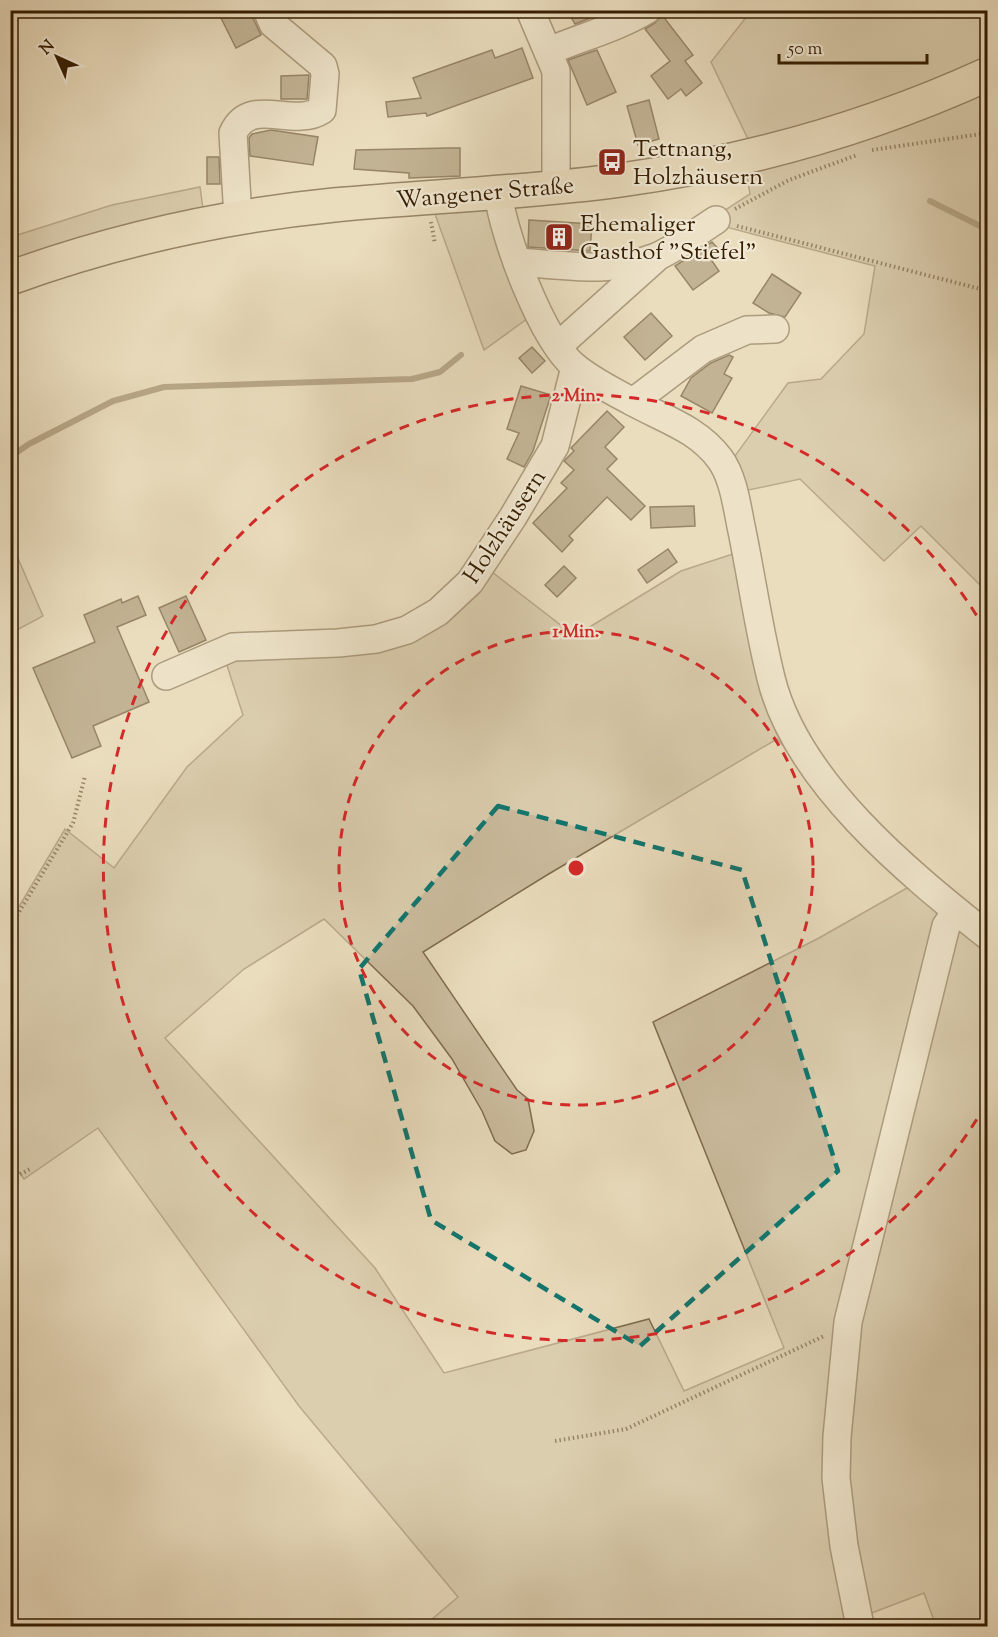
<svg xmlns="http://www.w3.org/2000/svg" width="998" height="1637" viewBox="0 0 998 1637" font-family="'Sorts Mill Goudy',serif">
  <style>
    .green { fill: #cbbc9e; stroke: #806c4f; stroke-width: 1.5 }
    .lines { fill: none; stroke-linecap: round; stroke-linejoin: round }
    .stream { stroke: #7c694b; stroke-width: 6 }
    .building { fill: #938163; stroke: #341d00; stroke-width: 1.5 }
    .minor-casing { stroke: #624d30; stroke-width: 30 }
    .major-casing { stroke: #341d00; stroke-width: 36 }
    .path { stroke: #341d00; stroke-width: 4; stroke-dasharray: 1.5 3; stroke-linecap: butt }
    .minor { stroke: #f1e9d5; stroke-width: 27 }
    .major { stroke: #eaddbe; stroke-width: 33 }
    .marked { fill: none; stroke: #0f766e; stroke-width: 4.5; stroke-dasharray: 12 8; stroke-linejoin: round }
    .ring { fill: none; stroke: #d62828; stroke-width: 3; stroke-dasharray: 10 8 }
    .labels { text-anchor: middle; stroke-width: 4.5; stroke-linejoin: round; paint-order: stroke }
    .poi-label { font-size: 24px; fill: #341d00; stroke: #f1e9d5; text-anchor: start }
    .street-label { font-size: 24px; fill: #341d00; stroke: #f1e9d5 }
    .centre { fill: #d62828; stroke: #f1e9d5; stroke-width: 3 }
    .ring-label { font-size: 18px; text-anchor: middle; font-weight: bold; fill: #d62828; stroke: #f1e9d5; stroke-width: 4.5; stroke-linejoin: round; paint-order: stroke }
  </style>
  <rect width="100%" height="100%" fill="#eaddbe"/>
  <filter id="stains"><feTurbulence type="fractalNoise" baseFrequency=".00333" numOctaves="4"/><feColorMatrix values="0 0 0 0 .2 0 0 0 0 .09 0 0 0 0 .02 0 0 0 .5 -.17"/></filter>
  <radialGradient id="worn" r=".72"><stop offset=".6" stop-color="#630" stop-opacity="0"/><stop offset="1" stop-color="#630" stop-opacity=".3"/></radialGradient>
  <g class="green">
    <path d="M751 11H987V61L905 96 749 141 711 62Z"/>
    <path d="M987 88V592L921 526 884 561 800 479 744 491 732 460 788 383 821 379 864 334 875 266 707 222 750 194 746 170Z"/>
    <path d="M200 187 203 209 11 264V237L112 205Z"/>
    <path d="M506 206 538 311 484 350 435 214Z"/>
    <path d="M10 540 43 616 17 630 11 614Z"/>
    <path d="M742 551 807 771 777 739 547 875 423 952 517 1090 528 1099 534 1131 526 1150 512 1154 495 1141 482 1111 452 1059 413 1006 324 919 244 969 165 1038 375 1268 444 1373 649 1319 684 1391 784 1348 653 1022 819 938 914 884 931 899 939 920 844 1300 852 1620 842 1623 841 1626H424L458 1597 299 1406 98 1128 24 1179 11 1162V920L65 829 114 868 187 767 243 715 222 650 403 627 479 562 575 636 681 571Z"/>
    <path d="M958 924 988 942 987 1626H936L924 1593 864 1616 841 1479 845 1387Z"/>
  </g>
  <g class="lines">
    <g class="stream">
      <path d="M930 201 988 230"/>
      <path d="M10 457 29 444 113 401 164 387 412 379 440 372 461 355"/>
    </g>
  </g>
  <g class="building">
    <path d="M217 10H249L261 35 236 48Z"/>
    <path d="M567 10H611L575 24Z"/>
    <path d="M662 15 693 55 685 61 702 83 686 96 681 89 668 99 651 76 670 61 645 29 655 23Z"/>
    <path d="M522 48 533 78 427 116 426 113 388 117 386 102 421 98 413 78 492 50 495 58Z"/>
    <path d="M597 50 616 92 587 105 568 60Z"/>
    <path d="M309 75 307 99H281V76Z"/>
    <path d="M649 100 659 139 638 145 627 106Z"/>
    <path d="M271 130 318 137 313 165 250 156 249 138 252 134Z"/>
    <path d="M449 148H460V176L409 178V173L354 169 356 150Z"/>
    <path d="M207 157H219L220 184H207Z"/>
    <path d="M529 220 592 224 590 251 528 247Z"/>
    <path d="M712 242 722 253 712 261 719 271 693 290 675 266Z"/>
    <path d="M772 274 801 293 785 317 769 313 753 303Z"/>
    <path d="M651 313 672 336 645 360 624 337Z"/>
    <path d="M532 347 545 361 532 373 519 358Z"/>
    <path d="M729 355 733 357 724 374 732 378 712 413 681 396 691 378 711 363Z"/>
    <path d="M521 386 551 395 533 451 524 467 507 459 519 433 507 429Z"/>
    <path d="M607 411 624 427 605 447 617 459 607 469 645 506 631 520 607 497 569 536 573 540 562 552 533 523 567 488 561 483 574 470 564 461 574 451 571 448Z"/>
    <path d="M694 506 695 526 651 528 650 507Z"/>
    <path d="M668 549 677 562 647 583 638 570Z"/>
    <path d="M564 566 576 578 557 597 545 585Z"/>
    <path d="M138 596 146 615 117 627 149 702 93 726 101 746 72 758 33 668 95 642 84 615 121 599 122 603Z"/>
    <path d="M186 596 206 640 179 652 159 608Z"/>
  </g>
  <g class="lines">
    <g class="minor-casing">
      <g id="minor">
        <path d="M530 10 556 71V187"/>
        <path d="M549 51C582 37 617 28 647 10"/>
        <path d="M498 193C504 237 541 338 575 367 591 380 612 391 631 401 663 419 697 428 720 459 734 478 737 508 742 531 752 580 759 630 771 678 796 781 907 872 988 936"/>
        <path d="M238 218 233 133C251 95 292 129 322 110L325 74 323 66 273 24 267 10"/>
        <path d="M517 262C563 265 613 274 656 257 677 248 697 232 716 220"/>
        <path d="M558 346 655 259"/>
        <path d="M633 402 703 349 747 330 775 329"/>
        <path d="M166 676 233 647 338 643 376 639 407 630 438 612 470 582 513 517 555 446 575 367"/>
        <path d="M860 1626 844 1546 836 1478 837 1437 848 1322 946 926 956 911"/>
      </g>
    </g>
    <g class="major-casing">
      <path id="major" d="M10 278C115 240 224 216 334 205 430 196 526 193 621 180 749 162 870 128 988 74"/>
    </g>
    <g class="path">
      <path d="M872 150 988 133"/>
      <path d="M735 209 789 180 857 155"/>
      <path d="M431 222 435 244"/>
      <path d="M737 226 988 291"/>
      <path d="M10 927 73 823 85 776"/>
      <path d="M10 1169 17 1176 32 1168"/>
      <path d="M555 1441 626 1429 824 1336"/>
    </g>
    <use href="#minor" class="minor"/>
    <use href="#major" class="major"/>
  </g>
  <path d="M0 0H998V1637H0ZM498 806 742 870 838 1171 640 1346 431 1220 359 969Z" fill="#eaddbe" fill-opacity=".55" fill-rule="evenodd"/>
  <path class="marked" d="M498 806 742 870 838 1171 640 1346 431 1220 359 969Z"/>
  <g class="ring">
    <circle cx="576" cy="868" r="237"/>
    <path d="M986 1104A473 473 0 1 1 986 631"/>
  </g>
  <defs>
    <g id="bus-square" transform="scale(1.5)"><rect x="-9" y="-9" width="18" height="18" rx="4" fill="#8f2418" stroke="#f1e9d5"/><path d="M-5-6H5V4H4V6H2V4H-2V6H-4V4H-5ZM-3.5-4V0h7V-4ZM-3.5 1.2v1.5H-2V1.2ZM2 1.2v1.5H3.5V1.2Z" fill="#fff"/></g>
    <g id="building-square" transform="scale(1.5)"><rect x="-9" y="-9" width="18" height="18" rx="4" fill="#8f2418" stroke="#f1e9d5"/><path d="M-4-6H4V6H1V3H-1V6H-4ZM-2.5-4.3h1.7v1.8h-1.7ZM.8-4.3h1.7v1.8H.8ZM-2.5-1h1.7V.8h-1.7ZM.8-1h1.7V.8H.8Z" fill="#fff"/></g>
  </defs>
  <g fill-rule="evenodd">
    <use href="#bus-square" x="612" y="162"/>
    <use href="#building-square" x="559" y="237"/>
  </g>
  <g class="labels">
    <g class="poi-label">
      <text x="633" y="156">Tettnang,<tspan x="633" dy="28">Holzhäusern</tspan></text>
      <text x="580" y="231">Ehemaliger<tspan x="580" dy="28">Gasthof "Stiefel"</tspan></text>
    </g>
    <g class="street-label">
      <text transform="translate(485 192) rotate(-5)" y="8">Wangener Straße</text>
      <text transform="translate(504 526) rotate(-57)" y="8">Holzhäusern</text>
    </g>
  </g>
  <circle cx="576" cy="868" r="9" class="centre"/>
  <g class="ring-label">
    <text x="576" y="401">2 Min.</text>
    <text x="576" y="637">1 Min.</text>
  </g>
  <rect width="998" height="1637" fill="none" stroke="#eaddbe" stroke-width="36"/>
  <rect x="12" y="12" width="974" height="1613" fill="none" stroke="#341d00" stroke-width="3"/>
  <rect x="18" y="18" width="962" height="1601" fill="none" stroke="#341d00" stroke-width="1.5"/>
  <g transform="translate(57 57) rotate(315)" stroke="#f1e9d5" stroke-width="4.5" paint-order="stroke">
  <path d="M0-4.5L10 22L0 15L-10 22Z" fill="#341d00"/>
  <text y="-9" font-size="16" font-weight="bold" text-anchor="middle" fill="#341d00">N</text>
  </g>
  <path d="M779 54v9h148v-9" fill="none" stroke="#341d00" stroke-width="3"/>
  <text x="788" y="54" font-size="18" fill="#341d00" stroke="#f1e9d5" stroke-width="4.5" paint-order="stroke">50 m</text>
  <rect width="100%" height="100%" filter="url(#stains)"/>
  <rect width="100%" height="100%" fill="url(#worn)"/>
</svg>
